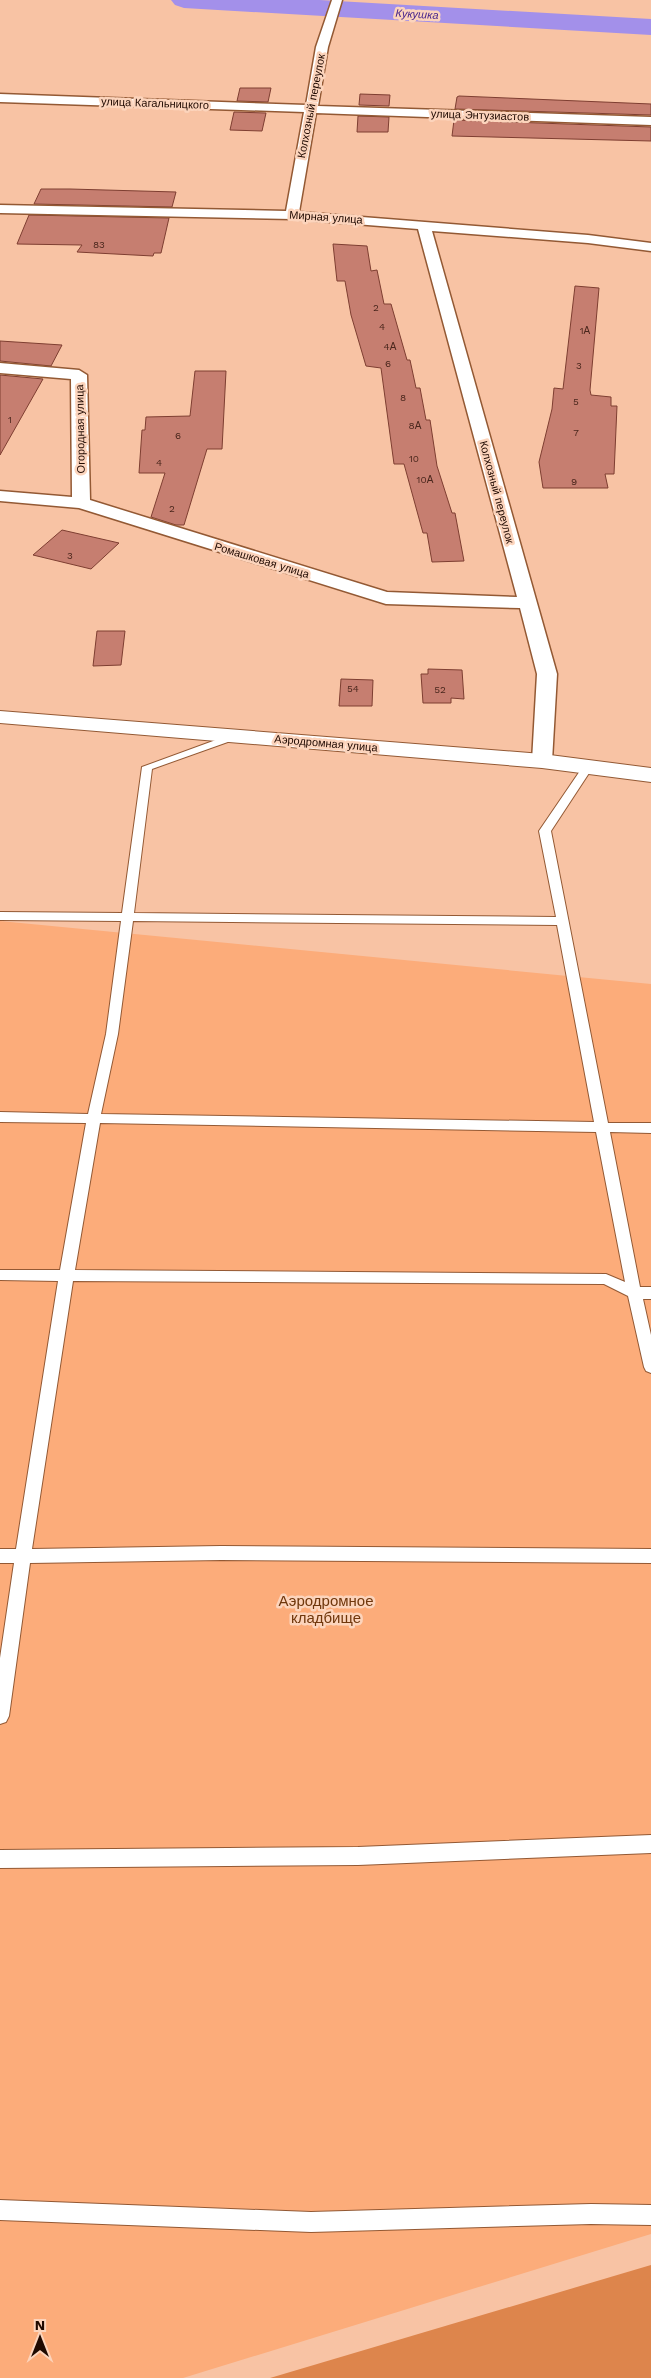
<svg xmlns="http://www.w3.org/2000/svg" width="651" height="2378" viewBox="0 0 651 2378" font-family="'Work Sans',sans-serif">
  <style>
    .green { fill: #fcac7a }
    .forest { fill: #dd854c }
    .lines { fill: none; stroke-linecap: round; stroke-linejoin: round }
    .river { fill: #a390ea; fill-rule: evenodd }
    .building { fill: #c67e70; stroke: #7e3e31 }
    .service-casing { stroke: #935934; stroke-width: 2 }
    .minor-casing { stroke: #935934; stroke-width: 3 }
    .tertiary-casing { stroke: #935934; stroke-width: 2 }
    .service { fill: #fff; fill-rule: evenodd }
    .minor { fill: #fff; fill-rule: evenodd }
    .tertiary { fill: #fff; fill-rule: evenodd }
    .labels { text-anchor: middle; stroke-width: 5; stroke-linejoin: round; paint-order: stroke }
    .number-label { font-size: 10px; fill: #49261c }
    .far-water-label { font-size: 11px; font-style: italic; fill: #47248c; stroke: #fcd4bc }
    .far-street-label { font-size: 11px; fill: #1f0900; stroke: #fcd4bc }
    .near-park-label { font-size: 15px; fill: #70370c; stroke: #fcd4bc }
  </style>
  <rect width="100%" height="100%" fill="#f8c3a4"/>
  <path class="green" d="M0 921 651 984V2234L183 2378H0Z"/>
  <path class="forest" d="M651 2265V2378H270Z"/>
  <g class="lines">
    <path class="river" d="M171 0H320L651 19V35L184 8 175 5Z"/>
  </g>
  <g class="building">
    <path d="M240 88H271L268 102 237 101Z"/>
    <path d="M360 94 390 95 389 106 359 105Z"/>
    <path d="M459 96 651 104V115L455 109 457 97Z"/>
    <path d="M234 112 266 113 262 131 230 130Z"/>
    <path d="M358 116 389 117 388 132H357Z"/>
    <path d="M454 120 651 127V141L452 136Z"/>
    <path d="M41 189H70L176 192 172 207 34 204Z"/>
    <path d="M29 215 169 218 161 253H154L153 256 77 252 82 245 17 244Z"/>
    <path d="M333 244 367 246 371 271 377 270 384 304H391L407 360H410L416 388H420L426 420H430L437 466 452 513H455L464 561 432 562 427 533H423L404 464H394L381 368 366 366 351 315 345 281H337Z"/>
    <path d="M575 286 599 288 590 390 591 395 611 397V406H617L614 474H605L608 488H543L539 462 552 409 554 388 563 389Z"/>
    <path d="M0 341 62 345 51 366 0 361Z"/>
    <path d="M195 371H226L222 449H207L184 525H176L151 517 165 473H139L142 430H145L146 417 190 416Z"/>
    <path d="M0 375 43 379 0 455Z"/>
    <path d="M62 530 119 543 91 569 33 555Z"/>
    <path d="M97 631H125L121 665 93 666Z"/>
    <path d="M428 669 462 670 464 699 451 698V703H423L421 674H428Z"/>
    <path d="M341 679 373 680 372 706H339Z"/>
  </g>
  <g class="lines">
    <g class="service-casing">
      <g id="service">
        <path d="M235 733 240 736 239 738 152 769 134 913 556 917 539 831 584 765H592L593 767 551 831 608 1123H651V1133L610 1132 640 1287H651V1299H643L651 1335V1373L646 1371 644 1367 628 1296 604 1284 73 1281 32 1549 221 1546 651 1549V1563L221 1560 30 1563 9 1716 6 1722 0 1724V1658L14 1563H0V1549H16L58 1281 0 1280V1270H60L86 1123 0 1122V1112L88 1114 106 1034 121 921 0 920V912L122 913 142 767ZM133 921 557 925 594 1122 101 1114 118 1034ZM100 1123 596 1132 625 1282 606 1274 75 1270Z"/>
        <path d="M651 1835V1853L358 1865 0 1868V1850L358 1847Z"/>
        <path d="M0 2200 311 2212 591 2204 651 2205V2225L591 2224 311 2232 0 2220Z"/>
      </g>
    </g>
    <g class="minor-casing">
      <path id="minor" d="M332 0H342L328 47 318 106 651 117V125L316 113 299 212 588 235 651 243V251L588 243 432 231 557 674 552 761 549 765 542 767 535 765 532 761 537 674 520 608 386 604 79 508 0 501V491L72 497 71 379 0 373V363L79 370 87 375 90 500 387 592 517 597 418 229 292 219 0 213V205L286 211 304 112 0 102V94L306 105 316 47Z"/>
    </g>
    <g class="tertiary-casing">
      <path id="tertiary" d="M0 711 542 754 651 768V782L542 768 0 723Z"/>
    </g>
    <use href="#service" class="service"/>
    <use href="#minor" class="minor"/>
    <use href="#tertiary" class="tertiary"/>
  </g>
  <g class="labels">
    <g class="number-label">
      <text x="99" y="248">83</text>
      <text x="376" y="311">2</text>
      <text x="382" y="330">4</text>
      <text x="585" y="334">1А</text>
      <text x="390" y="350">4А</text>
      <text x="388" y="367">6</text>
      <text x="579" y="369">3</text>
      <text x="403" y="401">8</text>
      <text x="576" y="405">5</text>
      <text x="10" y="423">1</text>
      <text x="415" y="429">8А</text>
      <text x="576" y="436">7</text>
      <text x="178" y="439">6</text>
      <text x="414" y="462">10</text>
      <text x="159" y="466">4</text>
      <text x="425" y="483">10А</text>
      <text x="574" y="485">9</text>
      <text x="172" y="512">2</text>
      <text x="70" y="559">3</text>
      <text x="353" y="692">54</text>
      <text x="440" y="693">52</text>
    </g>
    <g class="far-water-label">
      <text transform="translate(417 14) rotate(3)" y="4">Кукушка</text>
    </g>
    <g class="far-street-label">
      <text transform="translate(155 103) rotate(2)" y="4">улица Кагальницкого</text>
      <text transform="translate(311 106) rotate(-79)" y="4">Колхозный переулок</text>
      <text transform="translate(480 115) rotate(2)" y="4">улица Энтузиастов</text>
      <text transform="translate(326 217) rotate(4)" y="4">Мирная улица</text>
      <text transform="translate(80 429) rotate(-91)" y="4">Огородная улица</text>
      <text transform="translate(497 492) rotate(75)" y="4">Колхозный переулок</text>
      <text transform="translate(262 560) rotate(17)" y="4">Ромашковая улица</text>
      <text transform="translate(326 743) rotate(5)" y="4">Аэродромная улица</text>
    </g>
    <g class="near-park-label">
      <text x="326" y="1606">Аэродромное<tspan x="326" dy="17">кладбище</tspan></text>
    </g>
  </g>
  <g transform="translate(40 2338)" stroke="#fcd4bc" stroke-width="4" paint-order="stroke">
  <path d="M0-4L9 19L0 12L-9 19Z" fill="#1f0900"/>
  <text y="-8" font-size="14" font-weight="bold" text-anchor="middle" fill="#1f0900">N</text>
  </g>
</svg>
